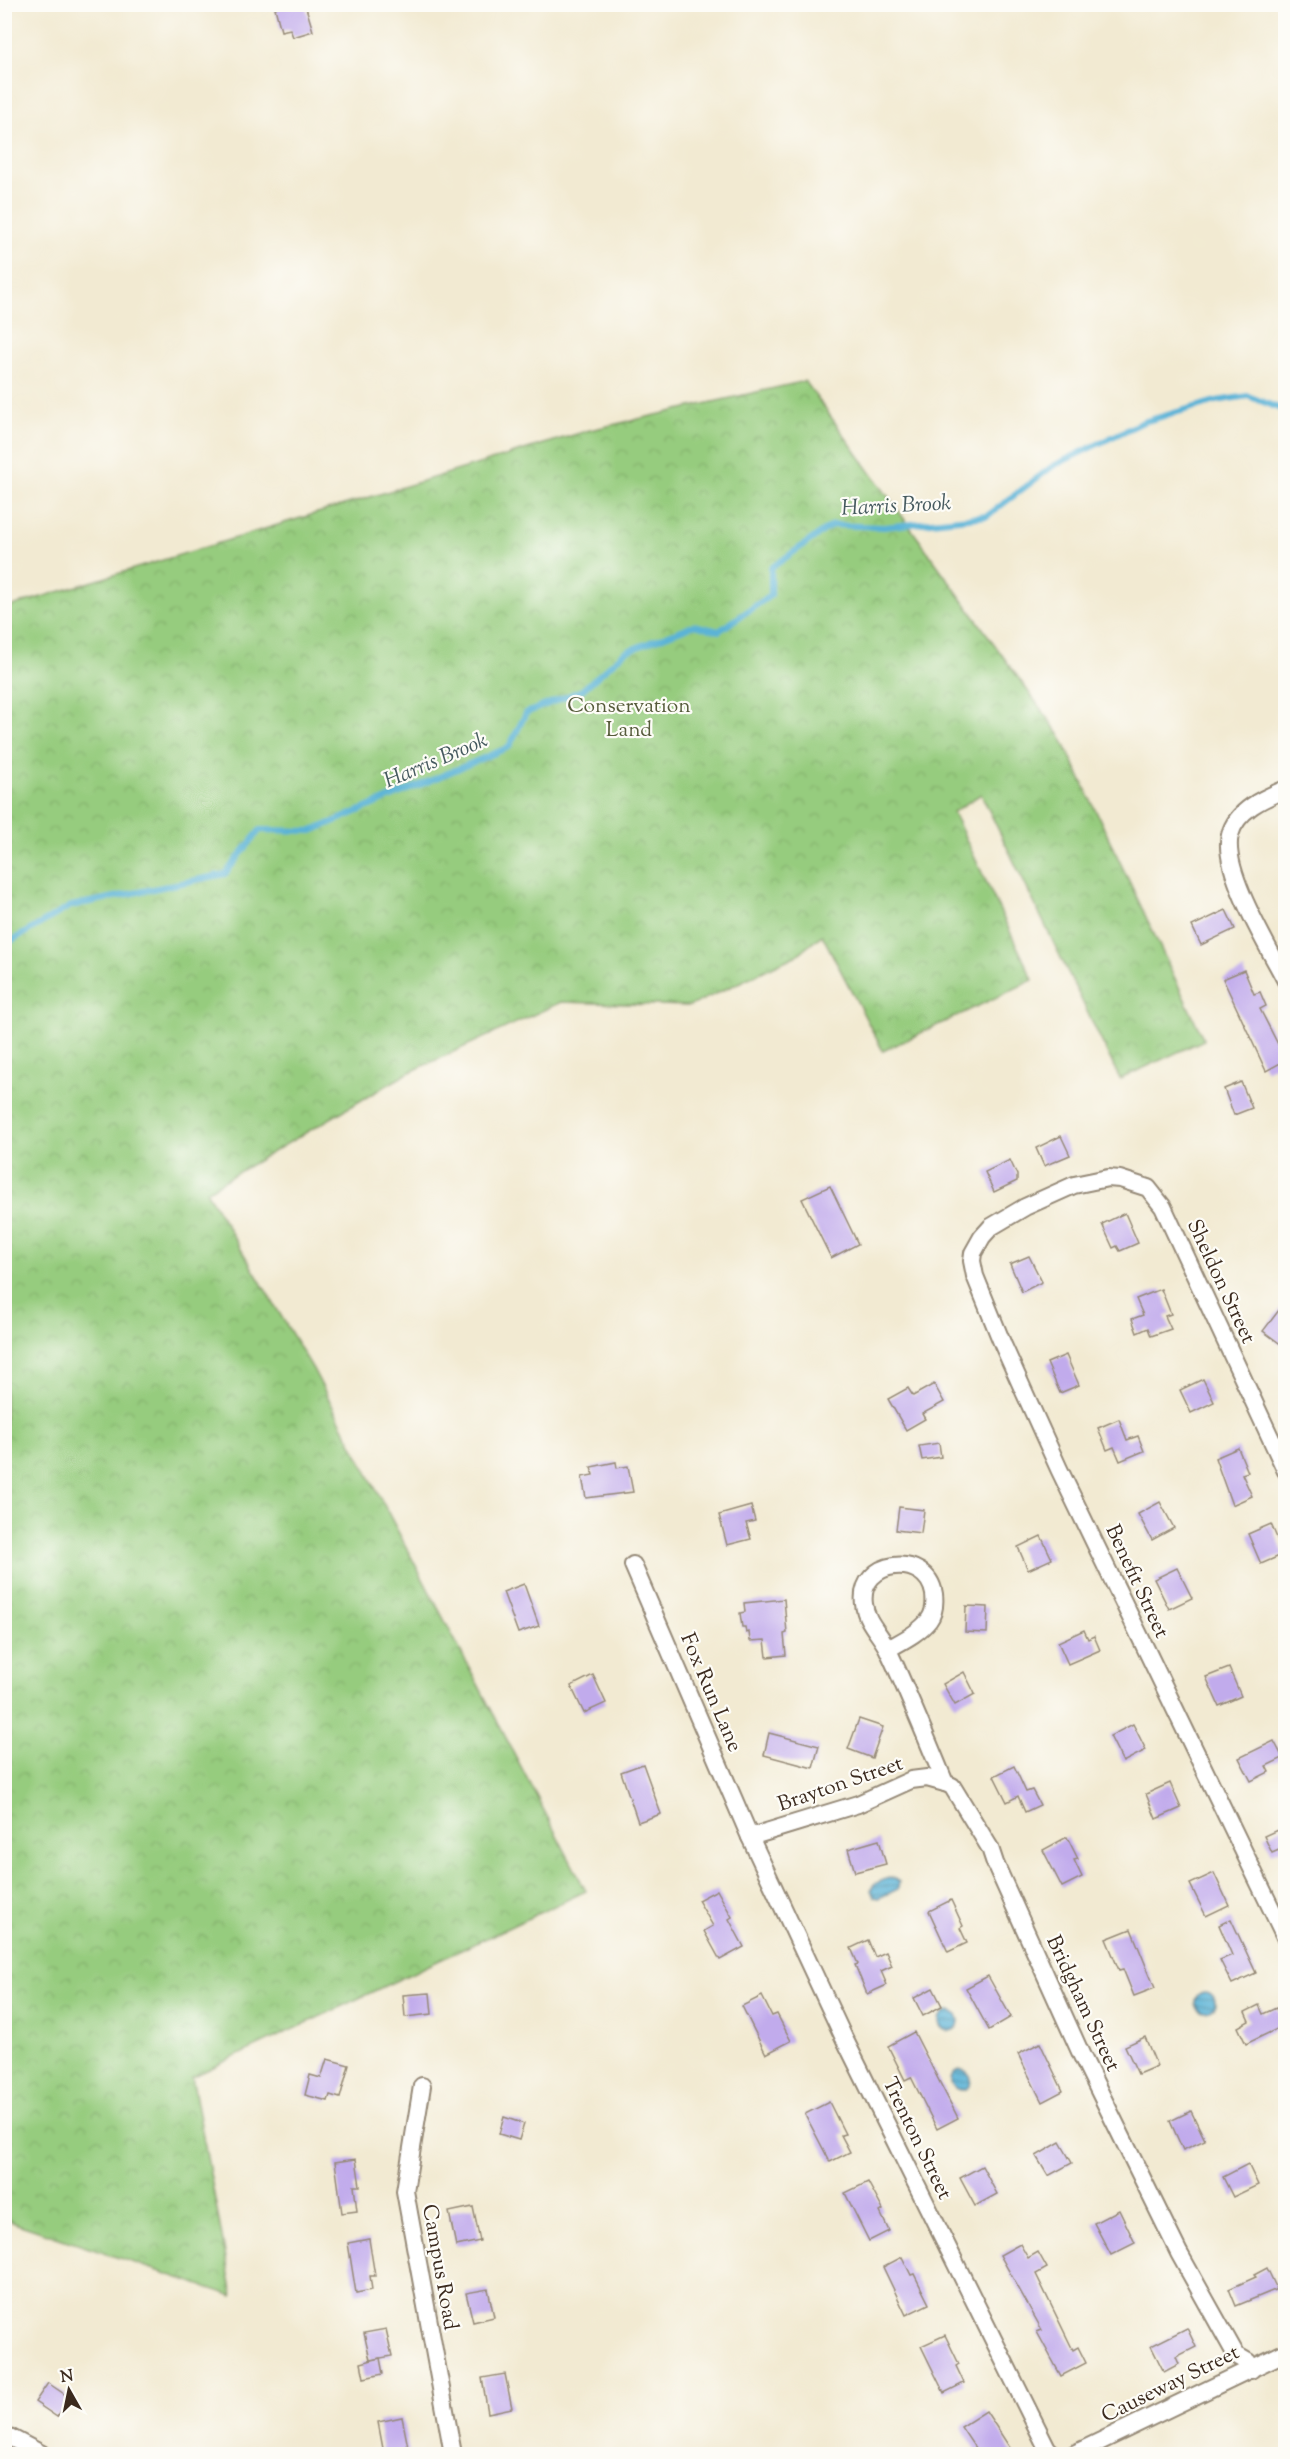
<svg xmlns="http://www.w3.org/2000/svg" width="1290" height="2459" viewBox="0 0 1290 2459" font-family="'Sorts Mill Goudy',serif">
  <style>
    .park { fill: url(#park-crowns); stroke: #687b4e; stroke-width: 1.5 }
    .water { fill: url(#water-rules); stroke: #4a6e7a; stroke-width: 1.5 }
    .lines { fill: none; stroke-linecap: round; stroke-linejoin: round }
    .stream { stroke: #5ab3d7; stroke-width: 6 }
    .building { fill: #c1abec }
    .minor-casing { stroke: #968a78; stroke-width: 20 }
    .minor { stroke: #fff; stroke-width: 16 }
    .labels { text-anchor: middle; stroke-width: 4.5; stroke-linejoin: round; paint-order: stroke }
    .park-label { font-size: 21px; fill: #565b3b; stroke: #fdfcf7 }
    .street-label { font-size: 21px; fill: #3b2a1e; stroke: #fdfcf7 }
    .water-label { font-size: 22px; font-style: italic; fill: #465a5f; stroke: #fdfcf7 }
  </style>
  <defs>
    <pattern id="park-crowns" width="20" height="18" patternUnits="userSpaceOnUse" patternTransform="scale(1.5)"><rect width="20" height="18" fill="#96cc7e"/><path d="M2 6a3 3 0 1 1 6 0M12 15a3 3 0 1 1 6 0" fill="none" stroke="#82af6c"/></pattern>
    <pattern id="water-rules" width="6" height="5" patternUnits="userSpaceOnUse" patternTransform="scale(1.5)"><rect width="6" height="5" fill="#5ab3d7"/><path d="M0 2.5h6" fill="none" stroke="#4c92ae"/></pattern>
  </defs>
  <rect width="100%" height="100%" fill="#fdfcf7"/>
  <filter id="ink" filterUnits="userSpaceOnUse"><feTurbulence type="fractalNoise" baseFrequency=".0167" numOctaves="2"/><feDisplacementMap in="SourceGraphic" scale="12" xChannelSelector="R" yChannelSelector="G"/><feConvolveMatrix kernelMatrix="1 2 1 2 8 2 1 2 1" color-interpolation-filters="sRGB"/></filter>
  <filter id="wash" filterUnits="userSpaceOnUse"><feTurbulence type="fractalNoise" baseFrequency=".008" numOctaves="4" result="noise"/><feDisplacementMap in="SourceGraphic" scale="24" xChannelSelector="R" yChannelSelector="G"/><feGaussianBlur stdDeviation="1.35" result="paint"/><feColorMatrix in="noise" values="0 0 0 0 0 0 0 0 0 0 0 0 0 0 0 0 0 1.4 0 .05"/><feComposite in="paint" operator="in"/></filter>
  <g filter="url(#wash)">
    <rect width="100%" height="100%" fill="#f2ead2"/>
    <path class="park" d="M805 381 1061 737 1204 1040 1120 1079 981 794 953 812 1033 980 883 1051 822 935 797 955 690 1006 561 1002 408 1073 206 1191 313 1369 586 1891 192 2077 233 2296 5 2220V608L590 430Z"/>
    <g class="water">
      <path d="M891 1877 899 1882 898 1889 879 1898 874 1897 871 1890 874 1884Z"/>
      <circle cx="1205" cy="2002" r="10"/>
      <circle cx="949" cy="2021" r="10"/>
      <circle cx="961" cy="2080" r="10"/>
    </g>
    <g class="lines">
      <path class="stream" d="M4 945 71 906 225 874 260 830 312 831 509 747 526 713 582 690 625 652 694 625 719 631 771 595V568L832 525 884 527 987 516 1053 466 1143 422 1216 401 1248 396 1281 409 1286 397"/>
    </g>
    <g id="blocks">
      <g class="building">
        <path d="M287 4H305L313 31 293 37 290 29 281 31 275 8Z"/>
        <path d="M1226 910 1235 929 1201 945 1192 926Z"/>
        <path d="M1244 970 1254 994 1260 992 1266 1006 1260 1009 1286 1060 1266 1071 1223 979Z"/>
        <path d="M1241 1082 1252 1108 1234 1115 1224 1089Z"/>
        <path d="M1061 1136 1070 1155 1044 1166 1036 1148Z"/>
        <path d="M1010 1160 1017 1175V1181L994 1192 985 1172Z"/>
        <path d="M830 1186 858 1244 831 1258 802 1199Z"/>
        <path d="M1125 1213 1138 1243 1120 1251 1117 1246 1113 1248 1102 1224Z"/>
        <path d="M1029 1256 1042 1282 1022 1292 1010 1264Z"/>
        <path d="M1161 1289 1171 1314 1165 1316 1171 1329 1151 1336 1148 1328 1137 1333 1132 1319 1143 1315 1136 1299Z"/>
        <path d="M1286 1301V1348L1263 1331Z"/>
        <path d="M1066 1355 1079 1385 1060 1393 1047 1363Z"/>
        <path d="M1203 1379 1214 1402 1191 1413 1180 1390Z"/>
        <path d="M934 1384 944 1402 922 1414 925 1419 906 1430 888 1399 908 1388 913 1396Z"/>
        <path d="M1119 1419 1127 1440 1138 1436 1144 1451 1120 1461 1114 1447 1107 1450 1098 1428Z"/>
        <path d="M939 1443 941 1457 922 1460 919 1446Z"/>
        <path d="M1238 1448 1248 1472 1242 1474 1252 1496 1232 1505 1215 1458Z"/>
        <path d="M616 1462 617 1468 628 1466 633 1492 586 1498 582 1477 593 1475 591 1467Z"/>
        <path d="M1160 1502 1174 1528 1152 1540 1138 1514Z"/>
        <path d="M751 1506 755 1521 746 1523 751 1539 727 1545 719 1515Z"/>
        <path d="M899 1507 924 1510 921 1533 896 1530Z"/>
        <path d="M1271 1524 1284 1554 1261 1564 1248 1534Z"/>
        <path d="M1041 1536 1052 1559 1028 1570 1018 1547Z"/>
        <path d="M1177 1568 1192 1598 1169 1609 1154 1579Z"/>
        <path d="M524 1584 539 1626 518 1633 503 1592Z"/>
        <path d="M784 1599 787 1633 784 1634 786 1655 767 1657 765 1640 750 1641 749 1632 746 1633 745 1627H742L740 1613 745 1612 744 1603Z"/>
        <path d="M966 1606 988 1607 987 1633 965 1632Z"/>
        <path d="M1084 1630 1088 1639 1094 1636 1100 1650 1068 1664 1058 1642Z"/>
        <path d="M1229 1668 1241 1696 1219 1706 1206 1677Z"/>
        <path d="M964 1672 975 1694 955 1705 943 1684Z"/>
        <path d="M593 1675 606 1703 584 1713 571 1686Z"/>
        <path d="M859 1719 883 1727 872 1758 848 1749Z"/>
        <path d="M1133 1724 1146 1750 1123 1762 1110 1736Z"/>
        <path d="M769 1733 819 1746 813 1768 764 1755Z"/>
        <path d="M1274 1741 1283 1758 1266 1766 1269 1772 1251 1781 1239 1758Z"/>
        <path d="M643 1764 661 1814 638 1822 621 1772Z"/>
        <path d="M1014 1766 1026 1792 1032 1790 1040 1805 1025 1812 1018 1796 1007 1802 994 1776Z"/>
        <path d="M1170 1783 1181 1808 1156 1819 1146 1794Z"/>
        <path d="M1286 1826V1847L1272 1853 1264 1836Z"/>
        <path d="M1067 1837 1078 1859 1074 1860 1082 1877 1062 1887 1043 1850Z"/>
        <path d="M879 1840 886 1864 855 1872 848 1849Z"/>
        <path d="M1214 1873 1229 1905 1206 1916 1190 1884Z"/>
        <path d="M717 1890 732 1917 729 1919 744 1947 720 1960 704 1931 713 1926 698 1900Z"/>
        <path d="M951 1900 963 1926 960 1928 967 1943 948 1952 929 1911Z"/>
        <path d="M1231 1919 1256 1973 1232 1984 1220 1960 1232 1955 1219 1925Z"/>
        <path d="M1131 1929 1155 1988 1134 1996 1123 1969 1119 1970 1106 1939Z"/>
        <path d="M868 1940 875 1957 886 1952 892 1966 881 1971 887 1985 867 1994 855 1965 858 1964 851 1948Z"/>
        <path d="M988 1976 1011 2017 989 2030 966 1988Z"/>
        <path d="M933 1988 942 2006 923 2016 914 1998Z"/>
        <path d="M430 1993 432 2014 405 2017 403 1995Z"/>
        <path d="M762 1996 772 2016 777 2014 791 2041 766 2054 742 2006Z"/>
        <path d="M1259 2005 1263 2014 1276 2008 1285 2025 1246 2044 1238 2027 1249 2021 1245 2012Z"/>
        <path d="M914 2032 958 2118 937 2129 911 2077 905 2080 888 2046Z"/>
        <path d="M1145 2037 1157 2066 1138 2074 1125 2046Z"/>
        <path d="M1040 2043 1063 2091 1042 2102 1018 2054Z"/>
        <path d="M327 2059 349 2065 340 2098 330 2095 328 2101 305 2095 310 2075 321 2078Z"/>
        <path d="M829 2102 845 2134 841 2135 850 2152 830 2162 805 2114Z"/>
        <path d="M1191 2111 1205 2140 1183 2150 1170 2121Z"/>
        <path d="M504 2117 524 2124 519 2140 499 2134Z"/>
        <path d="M1060 2142 1072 2163 1048 2176 1036 2156Z"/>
        <path d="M356 2159 360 2186H354L357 2211 342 2213 335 2162Z"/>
        <path d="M1248 2164 1258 2185 1233 2197 1223 2177Z"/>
        <path d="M982 2166 997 2194 975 2206 960 2178Z"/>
        <path d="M868 2182 883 2210 880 2212 889 2231 869 2241 845 2193Z"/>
        <path d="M473 2207 480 2241 456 2246 449 2212Z"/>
        <path d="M1119 2210 1135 2243 1111 2255 1094 2223Z"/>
        <path d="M369 2239 375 2276H370L372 2290 356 2293 348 2243Z"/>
        <path d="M1020 2244 1028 2258 1038 2252 1047 2268 1036 2274 1073 2350 1078 2347 1086 2363 1061 2376 1037 2332 1042 2330 1000 2255Z"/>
        <path d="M902 2257 911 2275 914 2274 929 2304 906 2315 883 2267Z"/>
        <path d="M1267 2268 1277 2289 1236 2306 1229 2289 1256 2277 1254 2275Z"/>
        <path d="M488 2289 494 2317 473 2322 466 2293Z"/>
        <path d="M1187 2328 1196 2347 1176 2357 1179 2364 1164 2372 1151 2346Z"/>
        <path d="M386 2329 392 2356 370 2360 364 2333Z"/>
        <path d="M945 2335 959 2364 956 2366 964 2383 944 2393 921 2346Z"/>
        <path d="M380 2358 383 2374 364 2378 361 2363Z"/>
        <path d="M505 2374 512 2408 488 2413 482 2378Z"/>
        <path d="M48 2383 70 2398 57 2417 35 2402Z"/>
        <path d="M986 2411 1014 2454H979L961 2427Z"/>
        <path d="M402 2417 409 2452 384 2454 378 2422Z"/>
      </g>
    </g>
  </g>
  <g filter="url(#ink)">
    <use href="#blocks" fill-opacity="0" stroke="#968a78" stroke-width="1.5"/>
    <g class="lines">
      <g class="minor-casing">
        <g id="minor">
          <path d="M1286 789C1264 798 1236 810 1230 835 1221 870 1269 948 1286 981"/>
          <path d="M1286 1471 1163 1207 1148 1188 1120 1179 1108 1178 1074 1185 1025 1207 991 1227 982 1237 973 1253 972 1261 975 1276 1003 1345 1059 1469 1286 1939"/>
          <path d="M633 1565 750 1837 844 2038 1047 2448 1053 2454"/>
          <path d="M888 1649C902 1641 919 1633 929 1620 935 1612 935 1603 934 1594 927 1551 858 1559 864 1604 866 1623 882 1635 889 1652 909 1695 927 1739 945 1783L952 1786 990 1848 995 1863 1082 2056 1179 2253 1236 2355 1248 2362 1251 2370"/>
          <path d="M750 1837 858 1804 911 1780 927 1778 945 1783"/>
          <path d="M422 2086 405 2191 453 2454"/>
          <path d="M4 2434 42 2454"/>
          <path d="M1074 2454 1286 2352"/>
        </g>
      </g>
      <use href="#minor" class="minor"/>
    </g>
  </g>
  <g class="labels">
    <g class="park-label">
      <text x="629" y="712">Conservation<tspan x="629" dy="24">Land</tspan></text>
    </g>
    <g class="street-label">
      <text transform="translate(1222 1281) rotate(65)" y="7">Sheldon Street</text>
      <text transform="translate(1138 1581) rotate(65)" y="7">Benefit Street</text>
      <text transform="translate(712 1692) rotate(67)" y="7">Fox Run Lane</text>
      <text transform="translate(840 1783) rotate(-19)" y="7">Brayton Street</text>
      <text transform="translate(1084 2003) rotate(65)" y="7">Bridgham Street</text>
      <text transform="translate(918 2138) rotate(64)" y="7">Trenton Street</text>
      <text transform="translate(441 2267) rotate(80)" y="7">Campus Road</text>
      <text transform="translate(1170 2383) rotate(-26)" y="7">Causeway Street</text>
    </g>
    <g class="water-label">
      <text transform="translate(896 504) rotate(-3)" y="8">Harris Brook</text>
      <text transform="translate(435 759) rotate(-23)" y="8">Harris Brook</text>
    </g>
  </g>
  <rect width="1290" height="2459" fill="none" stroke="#fdfcf7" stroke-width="24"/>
  <g transform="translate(69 2390) rotate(351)" stroke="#fdfcf7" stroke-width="4.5" paint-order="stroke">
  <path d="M0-4.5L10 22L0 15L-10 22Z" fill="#3b2a1e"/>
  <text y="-9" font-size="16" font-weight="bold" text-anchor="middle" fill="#3b2a1e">N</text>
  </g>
</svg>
